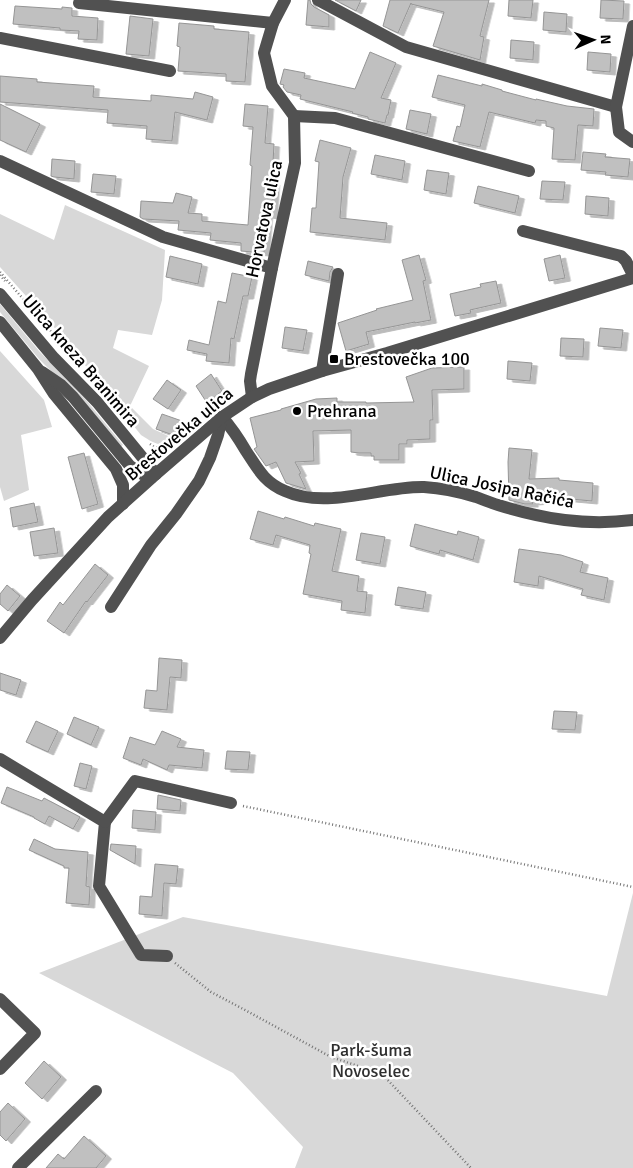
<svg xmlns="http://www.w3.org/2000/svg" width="633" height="1168" viewBox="0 0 633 1168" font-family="Signika,sans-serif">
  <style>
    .green { fill: #d8d8d8 }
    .building { fill: #c0c0c0; stroke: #959595; filter: url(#shadow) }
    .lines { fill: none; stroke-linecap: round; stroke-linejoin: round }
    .path { stroke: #737373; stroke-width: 2.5; stroke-dasharray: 1 2.5; stroke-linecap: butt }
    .minor { stroke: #515151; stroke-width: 12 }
    .poi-dot { fill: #000; stroke: #fff; stroke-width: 2 }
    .labels { text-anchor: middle; stroke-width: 5; stroke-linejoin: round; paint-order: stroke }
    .street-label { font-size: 18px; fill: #000; stroke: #fff }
    .poi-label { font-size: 18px; fill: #000; stroke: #fff; text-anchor: start }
    .park-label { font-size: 18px; fill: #2f2f2f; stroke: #fff }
  </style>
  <defs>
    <filter id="shadow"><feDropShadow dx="5.5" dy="3" stdDeviation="0" flood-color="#0004"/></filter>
  </defs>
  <rect width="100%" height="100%" fill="#fff"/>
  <g class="green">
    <path d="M65 205 165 250 162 300 152 335 118 330 113 348 149 366 130 406 153 429 177 440C161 448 155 444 141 435L61 335 0 267V214L54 240Z"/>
    <path d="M0 304 39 351 87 401 123 445 119 448 69 389 39 359 0 312Z"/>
    <path d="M0 351 44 400 52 427 21 435 29 490 4 501 0 487Z"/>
    <path d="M633 893V1168H295L303 1147 233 1073 39 973 183 917 607 996Z"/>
  </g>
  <g class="building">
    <path d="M308 0H310L311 4 314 7 329 15V27L306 25Z"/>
    <path d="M335 0H361L356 11Z"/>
    <path d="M390 0H489L480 36 484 37 480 60 433 46 444 12 411 4V3L398 33 383 26Z"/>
    <path d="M509 0H533L531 18 508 16Z"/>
    <path d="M601 0 624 1 623 19 600 18Z"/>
    <path d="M15 6 62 9V7L72 8V16L98 18 97 40 78 39 79 31 60 30V28L13 24Z"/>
    <path d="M544 12 567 14 566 32 543 30Z"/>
    <path d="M130 16 153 19 149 56 126 54Z"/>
    <path d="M179 23 214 26V29L249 32 245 82 226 81V74L178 71 180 47 177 46Z"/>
    <path d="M511 40 534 42 533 60 510 58Z"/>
    <path d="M370 52 396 63 381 98 391 100 388 115H387L385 123 368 119V117L352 113 353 112 300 99 301 95 287 92 283 87 284 85 280 84 284 69 305 73 304 78 355 89Z"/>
    <path d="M588 52 611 54 610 72 587 70Z"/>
    <path d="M438 75 482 86V84L502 90V91L536 100V99L567 106 594 109 593 126 578 125 575 160 552 159 554 128 546 126V121L536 120 535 123 489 112 480 147 453 141 457 126 460 127 465 105 432 97Z"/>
    <path d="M0 76 37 79V82L94 86 93 97 151 101V95L193 99 195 92 213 97 207 120 175 112 172 141 146 139 147 126 107 123 108 110 0 102Z"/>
    <path d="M0 104 40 124 26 152 0 140Z"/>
    <path d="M245 104 268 106 265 143 274 144 272 182H274L272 216 267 215 264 253 241 251V243L210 240 211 233 178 230 179 221 143 219 140 217 141 201 173 203 176 193 192 197 188 213 202 214V221L248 225 252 166 250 165 253 127 243 126Z"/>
    <path d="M410 110 431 114 427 134 406 129Z"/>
    <path d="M320 140 351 148 343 177 340 218 387 223 385 240 310 232 312 208H316L319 162 315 161Z"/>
    <path d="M583 152 606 154 605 157 630 159 628 177 605 175 606 172 581 170Z"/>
    <path d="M375 155 405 161 402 180 371 174Z"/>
    <path d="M52 159 75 161 74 179 54 177 51 176Z"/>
    <path d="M427 170 449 173 446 194 424 190Z"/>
    <path d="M93 174 116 176 114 194 91 192Z"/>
    <path d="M542 181 565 182 563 200 540 199Z"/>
    <path d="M478 186 519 196 515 213 474 203Z"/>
    <path d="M586 196 609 198 608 216 585 214Z"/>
    <path d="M419 255 426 280 423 281 431 320 415 323V322L366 332 369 344 346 351 338 323 377 310 376 309 413 300 402 260Z"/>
    <path d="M560 255 565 278 549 281 544 259Z"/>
    <path d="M170 256 202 264 198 284 166 277Z"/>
    <path d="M308 261 333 267 330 272 329 281 305 275Z"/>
    <path d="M232 273 252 277 248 296H243L234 339 231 338 229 363 206 361 207 354 187 350 189 340 209 345 218 301 226 303Z"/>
    <path d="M496 281 501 303 470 310 471 313 455 316 450 294 481 287 480 284Z"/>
    <path d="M285 327 307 330 303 351 282 348Z"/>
    <path d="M600 328 623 330 621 348 598 346Z"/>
    <path d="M561 338 584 339 583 357 560 356Z"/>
    <path d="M508 361 532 363 530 381 507 379Z"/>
    <path d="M464 367V389L432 390 433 420H430V439L407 440V444H399V460H374V456H371V453H359L351 452V430L313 431 314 461 295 462 301 473 299 474 306 489 286 483 276 462 266 466 254 449 257 447 250 418 281 410V409L316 399 337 398V402H366V403L414 402 406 377 432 368Z"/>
    <path d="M211 374 222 391 207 403 196 386Z"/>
    <path d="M167 380 181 390 168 409 153 399Z"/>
    <path d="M162 414 182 421 176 436 156 429Z"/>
    <path d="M509 448 532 450 529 479 559 478V480L593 483 592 501 560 498V500L532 502 533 504H525L509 500 508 462Z"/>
    <path d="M84 453 98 504 82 509 68 457Z"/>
    <path d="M34 503 38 522 13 527 10 508Z"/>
    <path d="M258 511 284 519 285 517 314 526 315 523 341 529 332 571 359 576 357 591 367 592 365 613 341 610 342 601 303 594 311 554 309 553 310 545 276 535 273 545 250 539Z"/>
    <path d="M415 524 457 535 458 531 479 537 473 560 440 550 439 554 410 546Z"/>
    <path d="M54 528 58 553 34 556 30 532Z"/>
    <path d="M361 533 385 537 380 564 356 560Z"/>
    <path d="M519 549 561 555 583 562 580 572 608 578 604 600 581 595 583 589 539 576 538 586 514 582Z"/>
    <path d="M95 564 108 575 87 602 86 601 64 633 47 621 60 602 63 605Z"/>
    <path d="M7 585 20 596 8 611 0 604V594Z"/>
    <path d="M398 587 426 592 423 609 395 605Z"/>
    <path d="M159 658 182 660 181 678 170 677 167 710 144 708 146 690 157 691Z"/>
    <path d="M0 673 21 680 16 695 0 690Z"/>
    <path d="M554 711 577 712 575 730 552 729Z"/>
    <path d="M74 717 99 727 91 745 67 734Z"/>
    <path d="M36 721 58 731 48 752 26 742Z"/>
    <path d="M162 731 181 739 177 747 204 750 202 768 169 765 167 770 143 759 141 765 123 758 130 737 155 745Z"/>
    <path d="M227 751 250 752 248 770 225 769Z"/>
    <path d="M80 763 92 766 86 789 74 786Z"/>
    <path d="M7 787 42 801 44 798 80 817 73 829 49 816 45 824 34 818V817L1 803Z"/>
    <path d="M158 795 181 800 180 811 157 809Z"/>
    <path d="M133 810 156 812 155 830 132 828Z"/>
    <path d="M34 839 55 849 88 852 86 886 90 887 89 905 66 903 69 868H64V866L29 850Z"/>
    <path d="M111 844 136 846 135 864 110 850Z"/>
    <path d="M155 864 178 866 176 884 164 883 162 916 139 914 140 896 152 897Z"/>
    <path d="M44 1061 61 1077 42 1099 25 1083Z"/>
    <path d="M8 1103 25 1119 6 1141 0 1135V1112Z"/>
    <path d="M84 1136 106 1156 96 1168H46L58 1154 64 1159Z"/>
  </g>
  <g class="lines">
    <g class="path">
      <path d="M0 272 72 356"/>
      <path d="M0 275 5 281"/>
      <path d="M150 444 154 447 166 448"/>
      <path d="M243 806 633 887"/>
      <path d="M175 963 211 992 245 1010 331 1057 382 1074 471 1168"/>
    </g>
    <g class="minor">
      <path d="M318 0 406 47 616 107"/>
      <path d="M79 3 273 23"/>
      <path d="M633 26 616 107 619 132 633 142"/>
      <path d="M0 38 170 71"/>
      <path d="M294 116 335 118 529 171"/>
      <path d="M0 161 163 237 272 268"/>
      <path d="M523 231 621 256 626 261 633 275"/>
      <path d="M0 294 54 358 97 402 156 474"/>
      <path d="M0 322 38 369 54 394 116 469 123 485V504"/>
      <path d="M322 371 338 274"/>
      <path d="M42 372 61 385 73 397 130 466 140 473 151 478"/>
      <path d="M252 397 250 381 251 374 272 268 295 163 294 116 272 86 264 53 273 23 285 0"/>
      <path d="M222 417C231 427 239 439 246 451 258 469 264 482 285 491 327 510 380 486 424 487 441 488 460 492 476 497 484 500 491 503 498 505 543 519 586 526 633 520"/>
      <path d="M111 607 151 545 176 514 199 481 210 458 218 435 222 417"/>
      <path d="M0 638 32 600 108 517 156 474 222 417 252 397 269 389 322 371 387 353 633 278"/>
      <path d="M0 759 105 822 99 886 141 955 167 956"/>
      <path d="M105 822 135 781 231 803"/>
      <path d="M0 999 35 1033 0 1069"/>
      <path d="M18 1168 96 1091"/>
    </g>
  </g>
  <g class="poi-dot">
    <rect x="329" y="354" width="10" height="10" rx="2.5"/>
    <circle cx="297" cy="411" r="5"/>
  </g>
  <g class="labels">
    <g class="street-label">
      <text transform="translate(264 219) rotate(-78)" y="6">Horvatova ulica</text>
      <text transform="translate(81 361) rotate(49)" y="6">Ulica kneza Branimira</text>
      <text transform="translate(179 434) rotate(-40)" y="6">Brestovečka ulica</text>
      <text transform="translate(502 487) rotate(12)" y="6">Ulica Josipa Račića</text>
    </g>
    <g class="poi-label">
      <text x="344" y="365">Brestovečka 100</text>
      <text x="307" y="417">Prehrana</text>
    </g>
    <g class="park-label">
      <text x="371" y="1056">Park-šuma<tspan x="371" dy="21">Novoselec</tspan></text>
    </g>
  </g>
  <g transform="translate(593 40) rotate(88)" stroke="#ffffff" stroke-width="4" paint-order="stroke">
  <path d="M0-4L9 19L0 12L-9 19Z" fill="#000000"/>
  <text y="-8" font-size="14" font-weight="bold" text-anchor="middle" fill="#000000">N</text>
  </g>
</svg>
